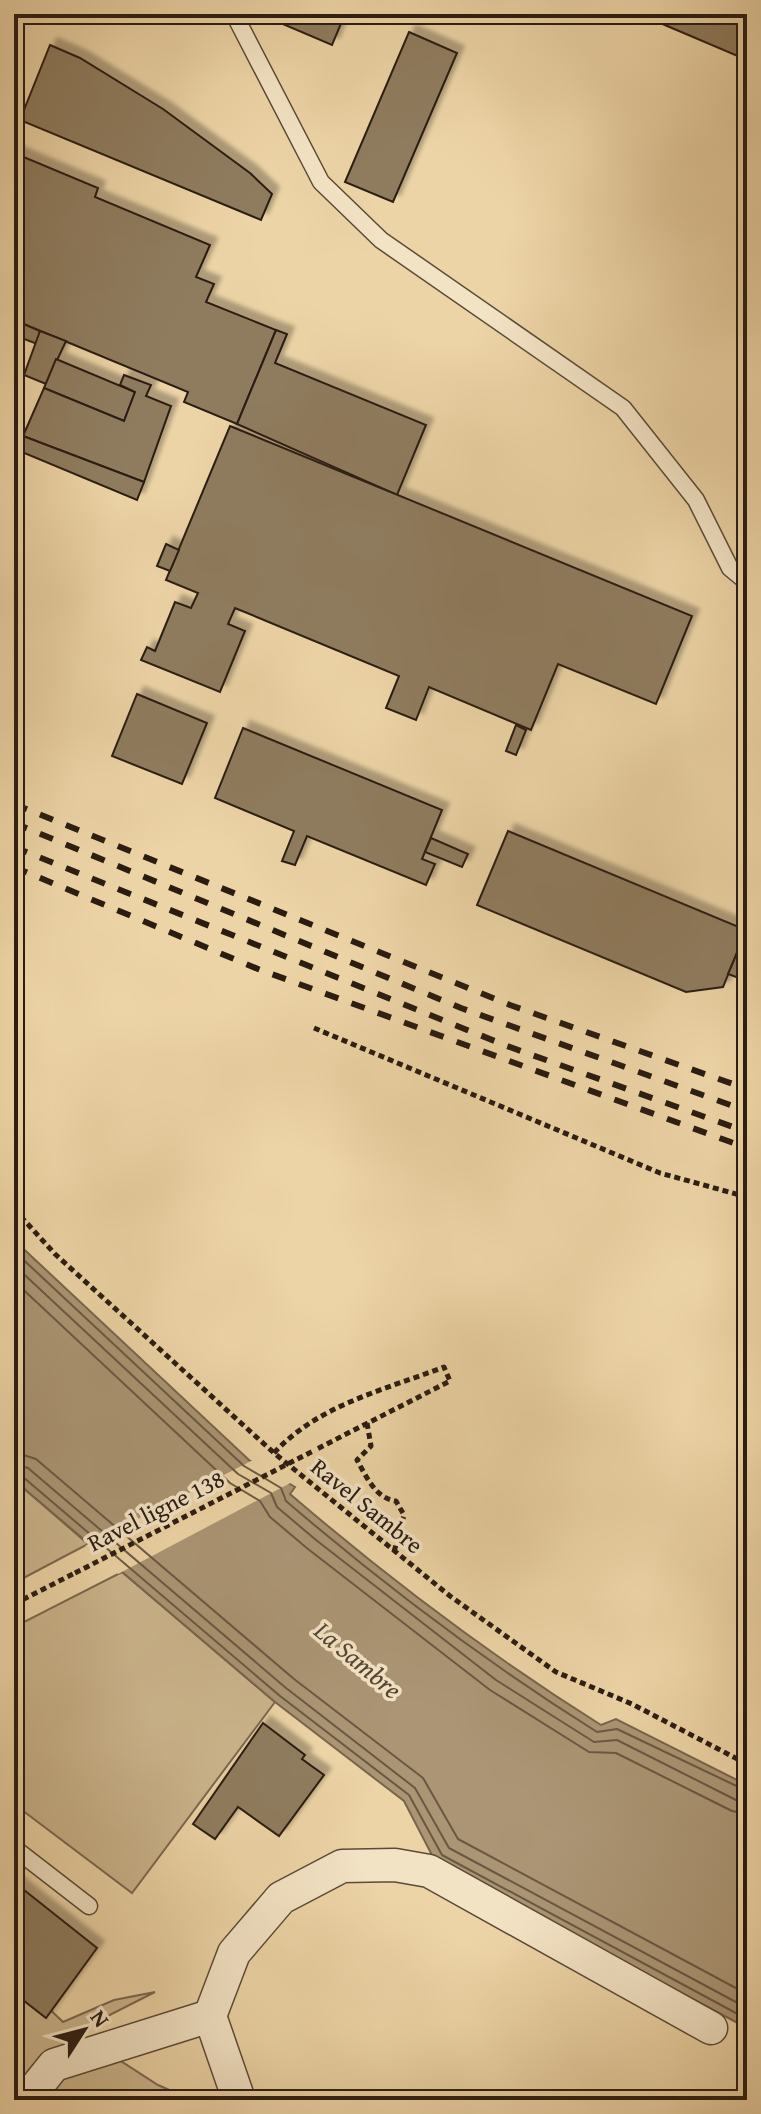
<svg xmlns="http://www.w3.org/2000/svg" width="761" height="2114" viewBox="0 0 761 2114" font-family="'Gentium Book Plus',serif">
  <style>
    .green { fill: #ccb58d; stroke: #7b6850; stroke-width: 2 }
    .water { fill: #ab9574; stroke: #77654d; stroke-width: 2 }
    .pier { fill: #edd4a6 }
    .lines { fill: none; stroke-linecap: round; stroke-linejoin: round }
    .shore { stroke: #6a5843; stroke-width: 2 }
    .building { fill: #8f7c5f; stroke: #2a1c12; stroke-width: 2; filter: url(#shadow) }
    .service-casing { stroke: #5b4a37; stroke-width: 19 }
    .minor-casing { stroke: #5b4a37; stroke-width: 35 }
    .path { stroke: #2a1c12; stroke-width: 5; stroke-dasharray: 6 4; stroke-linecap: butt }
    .service { stroke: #f3e3c5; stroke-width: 16 }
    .minor { stroke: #f3e3c5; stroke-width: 32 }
    .rail { stroke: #2a1c12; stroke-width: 6; stroke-dasharray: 14 14; stroke-linecap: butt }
    .path-bridge { stroke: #2a1c12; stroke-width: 5; stroke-dasharray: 6 4; stroke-linecap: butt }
    .labels { text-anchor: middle; stroke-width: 7; stroke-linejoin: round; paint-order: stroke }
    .street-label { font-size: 24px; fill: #2a1c12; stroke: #f3e3c5 }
    .water-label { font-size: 26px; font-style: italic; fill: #574634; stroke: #f3e3c5 }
  </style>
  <defs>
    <filter id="shadow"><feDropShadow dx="7" dy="-7" stdDeviation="2" flood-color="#0004"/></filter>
  </defs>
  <rect width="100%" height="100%" fill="#edd4a6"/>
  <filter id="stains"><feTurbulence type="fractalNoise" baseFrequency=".0025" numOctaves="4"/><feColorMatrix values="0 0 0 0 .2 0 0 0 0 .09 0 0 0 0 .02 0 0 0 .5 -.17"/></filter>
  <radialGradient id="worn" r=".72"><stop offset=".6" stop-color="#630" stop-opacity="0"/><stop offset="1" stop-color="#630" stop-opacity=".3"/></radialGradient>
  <g class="green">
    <path d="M14 1480 88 1544 14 1583Z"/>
    <path d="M122 1572 275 1702 132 1893 14 1804V1627Z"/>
    <path d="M14 1975 63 2022 114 2000 155 1992 76 2032 158 2085 192 2100H14Z"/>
  </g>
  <path class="water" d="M14 1240 249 1460 295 1487 290 1494C389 1579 491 1656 601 1725L616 1719 747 1785V2028L435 1861 404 1801 275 1702 14 1480Z"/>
  <path class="pier" d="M255 1459 294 1481 118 1574 85 1546Z"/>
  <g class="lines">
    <g class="shore">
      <path d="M14 1251 244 1466 281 1488 286 1501C385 1586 487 1663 597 1732L617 1729 747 1791"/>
      <path d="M14 1265 238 1474 271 1493 277 1507 316 1540 496 1680 594 1742 617 1740 736 1800 747 1802"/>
      <path d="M14 1281 230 1483 260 1501 270 1517 308 1549 490 1690 589 1752 616 1753 732 1811 747 1814"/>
      <path d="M14 1452 36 1459 294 1679 423 1778 458 1839 747 1994"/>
      <path d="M14 1464 28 1468 286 1688 415 1788 449 1848 747 2008"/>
      <path d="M14 1474 23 1477 280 1696 409 1795 442 1855 747 2019"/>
    </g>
  </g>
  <g class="building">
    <path d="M281 14H345L332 45 278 22Z"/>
    <path d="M639 14H747V60Z"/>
    <path d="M409 32 457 53 393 202 345 182Z"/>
    <path d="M50 45 80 58 163 109 250 173 272 194 261 220 20 120Z"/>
    <path d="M14 153 98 188 95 197 210 245 196 277 214 284 206 302 276 330 237 424 184 402 188 392 14 320Z"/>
    <path d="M14 320 40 331 37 344 14 335Z"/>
    <path d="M276 330 287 334 275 363 426 425 397 495 237 424Z"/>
    <path d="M40 331 66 341 46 384 24 375Z"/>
    <path d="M56 359 135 392 124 421 44 388Z"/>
    <path d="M124 375 151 385 146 396 171 406 144 482 23 436 44 388 124 421 135 392 120 385Z"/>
    <path d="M230 426 692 616 656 704 558 664 531 730 429 687 416 720 386 708 399 676 235 608 228 624 245 631 220 692 141 660 147 647 155 651 175 602 191 608 198 593 166 580Z"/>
    <path d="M23 436 144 482 137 500 17 450Z"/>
    <path d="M166 544 179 550 170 571 157 566Z"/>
    <path d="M137 694 207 723 182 784 112 756Z"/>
    <path d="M516 725 526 730 516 755 506 751Z"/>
    <path d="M243 728 442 810 422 859 435 864 426 885 307 836 295 865 282 861 294 831 215 798Z"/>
    <path d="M508 831 746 930 723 987 686 992 477 905Z"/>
    <path d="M431 838 468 854 462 867 425 852Z"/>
    <path d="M740 946 747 949V981L728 974Z"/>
    <path d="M263 1723 305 1755 302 1759 324 1775 279 1836 238 1807 215 1839 193 1824Z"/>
    <path d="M14 1882 97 1948 46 2018 14 1993Z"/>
  </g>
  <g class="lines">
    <g class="service-casing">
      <g id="service">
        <path d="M234 14 321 182 381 240 623 408 696 500 730 568 747 582"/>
        <path d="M14 1848 89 1906"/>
      </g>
    </g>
    <g class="minor-casing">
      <g id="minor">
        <path d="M210 2016 239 2100"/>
        <path d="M26 2100 54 2065 210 2016 234 1953 281 1898 342 1866 395 1865 429 1871 711 2028"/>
      </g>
    </g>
    <g class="path">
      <path d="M314 1028 660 1173 747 1197"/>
      <path d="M14 1209 55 1254 274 1453 450 1596 556 1672 632 1704 747 1764"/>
      <path d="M367 1423 371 1446 357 1460C366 1476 376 1499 396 1501L404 1515 394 1552"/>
      <path d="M274 1453C318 1405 384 1390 444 1367L450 1381 315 1450"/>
      <path d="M14 1604 75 1573"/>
    </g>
    <use href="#service" class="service"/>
    <use href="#minor" class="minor"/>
    <g class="rail">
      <path d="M14 804 510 1005 747 1089"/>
      <path d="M14 823 461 1008 747 1111"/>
      <path d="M14 847 507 1046 747 1132"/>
      <path d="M14 867 258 969 747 1148"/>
    </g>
    <path class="path-bridge" d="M75 1573 315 1450"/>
  </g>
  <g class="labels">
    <g class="street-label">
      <text transform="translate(367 1506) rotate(39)" y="8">Ravel Sambre</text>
      <text transform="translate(156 1511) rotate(-27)" y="8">Ravel ligne 138</text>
    </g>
    <g class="water-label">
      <text transform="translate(358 1660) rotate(40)" y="9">La Sambre</text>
    </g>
  </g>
  <rect width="761" height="2114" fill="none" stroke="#edd4a6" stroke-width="48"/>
  <rect x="16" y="16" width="729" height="2082" fill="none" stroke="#2a1c12" stroke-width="4"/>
  <rect x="24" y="24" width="713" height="2066" fill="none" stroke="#2a1c12" stroke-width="2"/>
  <g transform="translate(84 2030) rotate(54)" stroke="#f3e3c5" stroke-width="6" paint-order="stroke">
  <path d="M0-6L14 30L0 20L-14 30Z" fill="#2a1c12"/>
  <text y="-12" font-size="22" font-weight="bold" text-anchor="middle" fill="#2a1c12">N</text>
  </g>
  <rect width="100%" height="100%" filter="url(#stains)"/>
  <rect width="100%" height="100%" fill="url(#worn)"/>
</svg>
